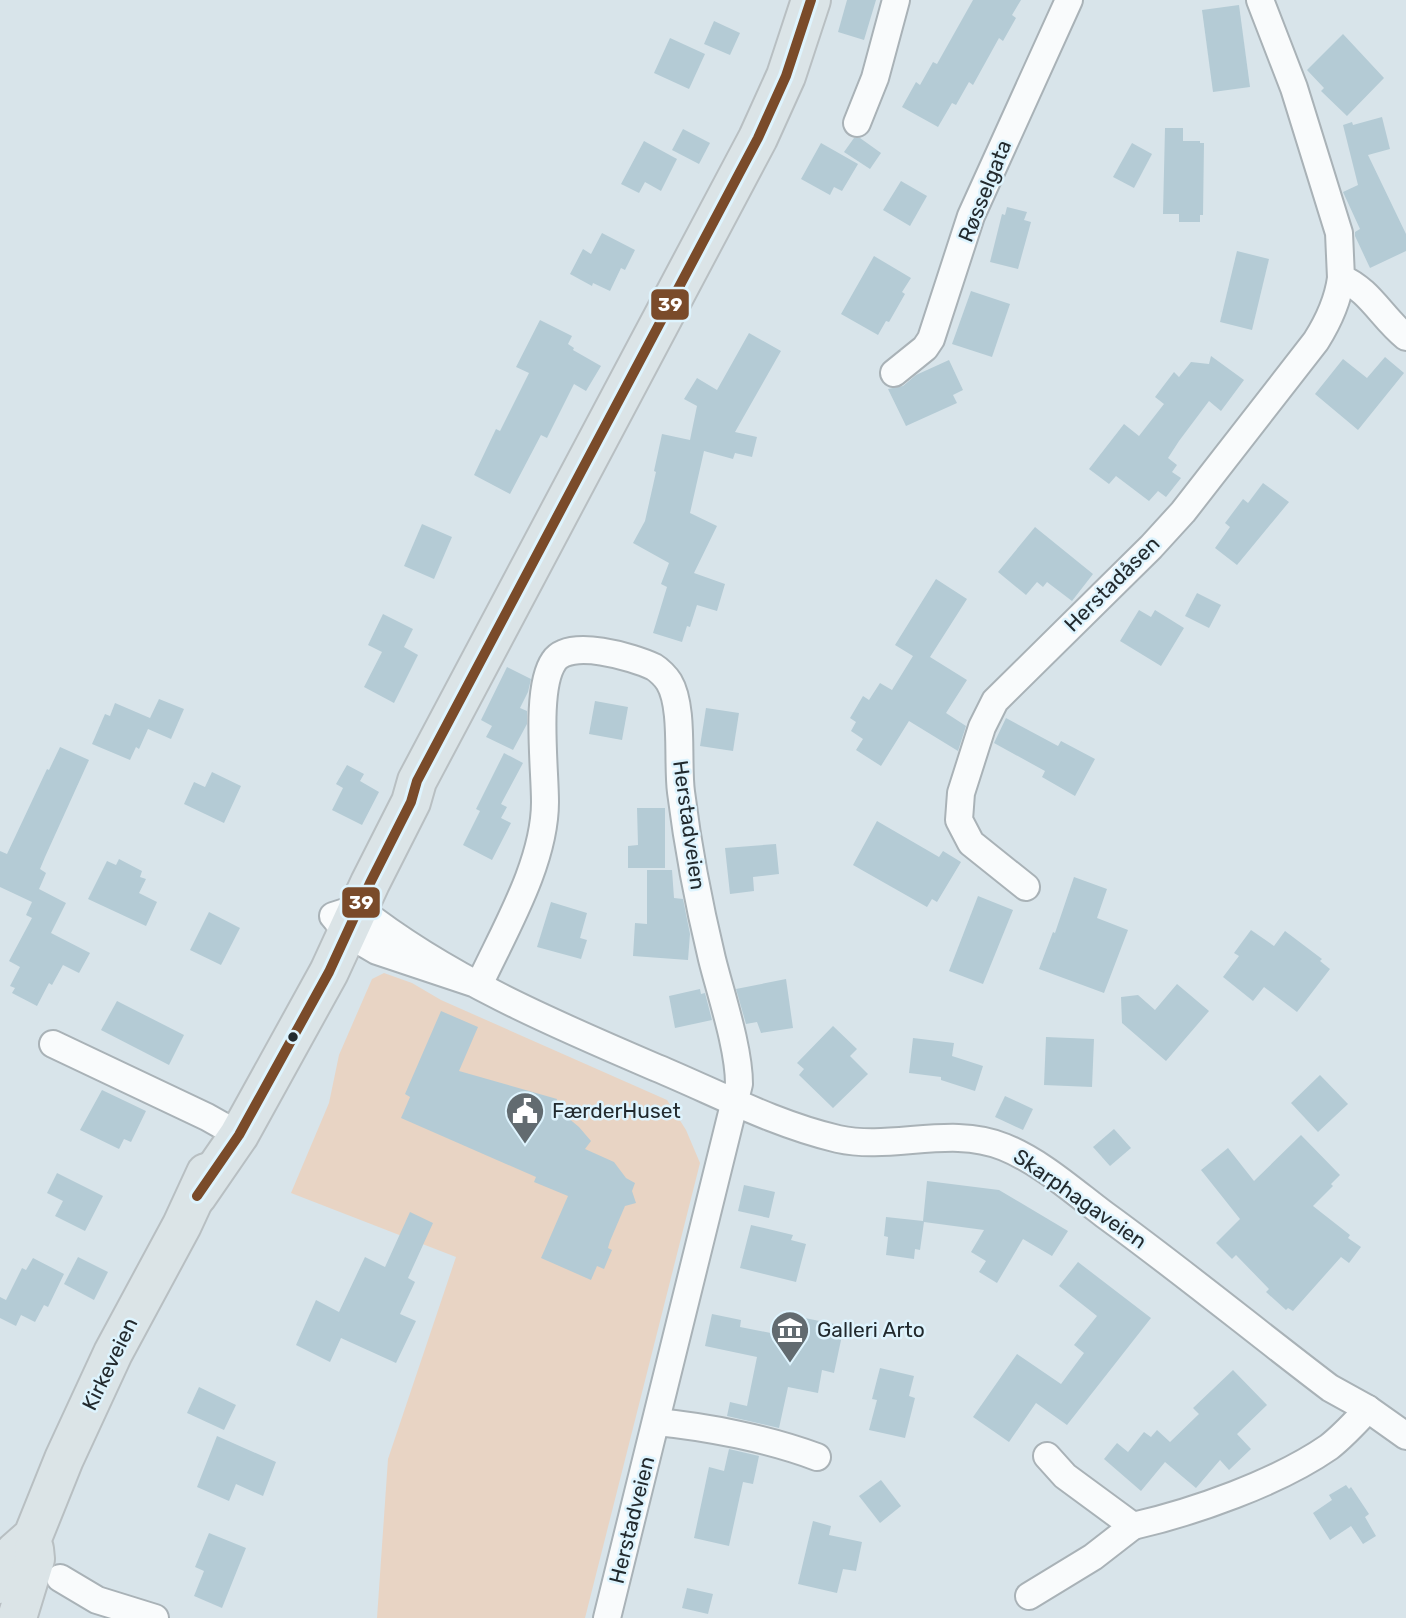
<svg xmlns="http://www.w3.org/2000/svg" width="1406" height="1618" viewBox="0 0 1406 1618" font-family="Rubik,sans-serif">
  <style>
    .green { fill: #e8d4c4 }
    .building { fill: #b4cbd5 }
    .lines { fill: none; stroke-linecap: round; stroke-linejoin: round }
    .street-casing { stroke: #a9b2b7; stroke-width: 30 }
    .primary-casing { stroke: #b8bfc2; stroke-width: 42 }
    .street { stroke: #f9fbfc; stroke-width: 26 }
    .primary { stroke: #dbe4e7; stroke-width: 38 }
    .bus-1-casing { stroke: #def4fe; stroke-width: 16 }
    .bus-1 { stroke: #7a4b2a; stroke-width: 10 }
    .bus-dot { fill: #222a2e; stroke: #def4fe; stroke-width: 2.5 }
    .labels { text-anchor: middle; stroke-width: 5; stroke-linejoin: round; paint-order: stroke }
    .street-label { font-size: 21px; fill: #222a2e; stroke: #def4fe }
    .poi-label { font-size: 21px; fill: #222a2e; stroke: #def4fe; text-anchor: start }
    .line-badge { stroke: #def4fe; stroke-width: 2.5 }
    .badge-label { font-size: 19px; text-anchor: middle; font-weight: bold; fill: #fff }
  </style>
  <rect width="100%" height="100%" fill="#d8e4ea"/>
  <path class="green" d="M384 973 412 983 441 1000 667 1100 686 1130 700 1163 585 1618H377L388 1459 456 1257 291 1193 329 1103 339 1055 372 979Z"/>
  <g class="building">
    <path d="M847 0H876L864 40 838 32Z"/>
    <path d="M973 0H1021L1012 15 1016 18 1003 41 999 38 973 85 969 82 956 105 952 103 938 127 902 107 916 82 920 85 933 62 937 64Z"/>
    <path d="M1239 5 1250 87 1213 92 1202 10Z"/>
    <path d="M714 21 740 33 730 55 704 44Z"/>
    <path d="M1343 34 1384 78 1347 116 1321 91 1324 88 1307 70Z"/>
    <path d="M670 38 705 54 689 89 654 73Z"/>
    <path d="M1382 117 1390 149 1368 155 1406 234V251L1370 268 1355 236V232L1360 229 1343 192 1358 185 1343 125 1352 122 1353 125Z"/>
    <path d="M1165 128H1183V141H1200V143H1204L1203 215H1200V222H1179V214H1163Z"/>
    <path d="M683 129 710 143 699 164 672 150Z"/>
    <path d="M854 138H860L881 153 870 169 844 152Z"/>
    <path d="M644 141 677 159 661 191 645 182 639 193 621 184Z"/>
    <path d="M821 143 858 164 842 191 834 187 830 195 801 179Z"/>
    <path d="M1132 143 1152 154 1134 188 1113 177Z"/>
    <path d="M901 181 927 196 910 226 883 210Z"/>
    <path d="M1007 207 1027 212 1024 220 1031 222 1018 269 990 262 1002 214 1005 215Z"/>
    <path d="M602 233 635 250 625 270 621 268 610 291 593 283 592 286 570 274 583 249 591 254Z"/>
    <path d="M1237 251 1269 259 1252 330 1220 322Z"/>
    <path d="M874 256 911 278 902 292 905 294 889 322 886 321 878 335 841 314Z"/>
    <path d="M971 291 1010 304 992 357 952 344Z"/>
    <path d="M540 320 572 336 568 344 574 348 573 350 601 366 586 391 574 384 547 438 541 435 510 494 474 475 496 429 500 431 529 373 516 367Z"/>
    <path d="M749 333 781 351 735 432 757 437 752 457 735 453 733 459 704 451 690 513 717 526 694 573 725 584 717 611 697 605 690 627 687 626 682 642 653 633 667 587 661 584 669 563 633 543 645 521 656 472 654 471 662 434 690 440 697 406 684 399 697 378 717 390Z"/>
    <path d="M1211 356 1244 380 1221 411 1209 401 1179 441 1168 458 1177 465 1172 472 1181 478 1166 497 1158 491 1149 501 1116 476 1109 484 1089 469 1124 424 1139 436 1164 404 1155 397 1174 372 1179 377 1191 362 1209 364Z"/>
    <path d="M1385 357 1404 373 1358 430 1315 394 1343 359 1367 378Z"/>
    <path d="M949 360 963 390 953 395 957 403 906 426 888 389 903 386 916 375Z"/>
    <path d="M1263 483 1289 502 1237 565 1215 548 1230 527 1225 523 1243 499 1248 503Z"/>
    <path d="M422 524 452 537 434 579 404 566Z"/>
    <path d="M1035 527 1093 574 1072 601 1047 582 1043 587 1037 582 1026 595 998 572Z"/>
    <path d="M936 579 967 599 930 657 967 680 946 713 966 726 958 751 909 721 881 766 856 750 863 739 851 731 856 722 850 718 863 696 869 700 880 683 892 690 913 656 895 645Z"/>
    <path d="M1197 593 1221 605 1209 628 1185 616Z"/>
    <path d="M1139 610 1151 617 1155 610 1184 628 1161 666 1120 641Z"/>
    <path d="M383 614 413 629 404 647 418 655 394 703 364 687 382 652 368 645Z"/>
    <path d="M507 667 531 679 528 692 520 708 527 711V724L513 750 486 737 492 726 481 720Z"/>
    <path d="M159 699 184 709 171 739 148 729 139 749 136 747 130 760 92 744 105 714 110 716 115 703 150 718Z"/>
    <path d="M595 701 628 707 622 740 589 734Z"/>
    <path d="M706 708 739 713 733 751 700 746Z"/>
    <path d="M1006 718 1058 746 1061 741 1095 759 1075 796 1042 777 1045 771 994 743Z"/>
    <path d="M60 747 89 760 45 857 40 869 46 873 39 889 66 903 51 933 90 953 79 973 63 965 52 985 49 983 37 1006 12 993 15 988 10 986 20 967 9 961 32 918 26 915 32 902 0 887V851L7 854 47 769 49 770Z"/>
    <path d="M504 753 523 763 501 804 507 807 501 818 511 823 492 860 463 845 480 811 476 809Z"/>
    <path d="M347 765 364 774 360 781 379 792 362 825 332 810 343 788 336 784Z"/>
    <path d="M212 772 241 786 224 823 184 804 194 782 205 787Z"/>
    <path d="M637 808H665V868H628V846L638 845Z"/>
    <path d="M877 821 939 857 943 851 961 862 937 902 932 899 927 907 853 865Z"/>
    <path d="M776 844 779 874 753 877 754 891 730 894 725 848Z"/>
    <path d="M119 859 142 871 140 877 146 879 139 893 157 902 146 926 88 899 107 861 116 865Z"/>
    <path d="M647 870H672L674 898 683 899 690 934 688 960 633 956 635 923 647 924Z"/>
    <path d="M1074 877 1107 889 1097 918 1128 930 1104 993 1039 969 1053 932 1055 933Z"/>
    <path d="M978 896 1013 910 983 984 949 971Z"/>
    <path d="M551 902 587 913 580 938 587 940 581 959 537 947Z"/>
    <path d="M209 912 240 928 221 965 190 950Z"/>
    <path d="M1251 930 1274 946 1285 931 1322 959 1320 961 1330 969 1297 1012 1264 987 1253 1001 1223 977 1239 956 1234 953Z"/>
    <path d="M786 979 793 1028 761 1033 757 1022 746 1024 736 989Z"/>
    <path d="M1177 984 1209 1011 1166 1061 1122 1023 1121 997 1138 995 1155 1010Z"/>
    <path d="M700 989 701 994 705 993 712 1020 675 1028 669 996Z"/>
    <path d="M117 1001 184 1035 169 1065 101 1030Z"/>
    <path d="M441 1011 478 1027 459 1071 557 1099 555 1107 579 1127 591 1141 585 1149 614 1162 626 1178 635 1183 632 1191 636 1203 625 1206 610 1241 608 1248 612 1250 604 1269 597 1266 591 1280 541 1258 568 1196 534 1182 536 1177 401 1118 410 1097 405 1094Z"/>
    <path d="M833 1026 857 1049 850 1056 868 1074 833 1108 799 1075 804 1069 797 1063Z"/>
    <path d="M1046 1037 1094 1039 1092 1087 1044 1085Z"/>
    <path d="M913 1038 954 1043 952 1056 983 1066 975 1091 941 1080V1077L909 1073Z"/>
    <path d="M1320 1075 1348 1104 1318 1132 1291 1103Z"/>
    <path d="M102 1090 146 1111 131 1142 124 1139 119 1149 80 1130Z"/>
    <path d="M1005 1096 1033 1109 1023 1130 995 1117Z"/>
    <path d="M1114 1129 1131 1148 1110 1166 1093 1147Z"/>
    <path d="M1301 1135 1340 1175 1331 1184 1333 1186 1313 1206 1350 1235 1348 1238 1361 1247 1349 1263 1341 1257 1293 1311 1288 1308 1286 1310 1266 1292 1269 1289 1236 1255 1232 1259 1216 1243 1240 1219 1201 1170 1228 1148 1254 1181Z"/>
    <path d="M57 1173 103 1196 85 1231 55 1216 63 1201 47 1193Z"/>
    <path d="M927 1181 999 1190 1068 1231 1052 1256 1023 1239 997 1283 979 1272 986 1261 971 1252 984 1230 924 1222 920 1250 915 1249 914 1259 886 1255 888 1237 884 1236 886 1217 923 1221Z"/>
    <path d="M744 1185 775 1192 769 1218 738 1211Z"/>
    <path d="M410 1212 433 1223 408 1278 415 1282 400 1314 416 1321 396 1363 341 1338 330 1362 296 1345 316 1300 339 1312 365 1257 385 1267Z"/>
    <path d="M751 1225 793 1235 791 1240 806 1244 796 1282 740 1268Z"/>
    <path d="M78 1257 108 1272 94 1300 64 1284Z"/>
    <path d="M33 1258 64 1274 48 1307 44 1305 35 1322 21 1315 16 1326 0 1318V1297L6 1300 22 1268 26 1270Z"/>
    <path d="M1078 1262 1151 1318 1067 1425 1036 1403 1009 1442 973 1417 1017 1354 1061 1384 1084 1353 1074 1345 1097 1316 1059 1286Z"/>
    <path d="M712 1314 741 1320 740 1327 791 1337 795 1316 844 1326 834 1373 822 1370 818 1393 788 1387 779 1428 727 1416 730 1402 747 1406 757 1357 705 1346Z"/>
    <path d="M880 1368 914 1376 909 1396 915 1398 905 1438 869 1430 877 1400 872 1399Z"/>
    <path d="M1233 1370 1267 1405 1237 1434 1251 1449 1229 1470 1220 1460 1196 1488 1165 1462 1141 1491 1104 1459 1117 1443 1128 1452 1144 1432 1151 1437 1157 1430 1170 1442 1199 1414 1193 1408Z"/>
    <path d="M199 1387 236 1405 224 1430 187 1413Z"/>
    <path d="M217 1436 276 1462 263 1496 236 1484 229 1501 197 1487Z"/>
    <path d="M729 1449 759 1456 753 1484 743 1482 729 1546 694 1538 709 1467 724 1471Z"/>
    <path d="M881 1480 901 1506 880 1523 859 1496Z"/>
    <path d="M1346 1485 1349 1489 1351 1487 1369 1514 1365 1517 1376 1536 1363 1544 1351 1526 1330 1540 1313 1513 1332 1500 1329 1495Z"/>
    <path d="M813 1521 831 1526 829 1535 862 1542 856 1571 843 1569 837 1593 798 1584Z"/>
    <path d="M209 1533 246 1548 222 1608 194 1596 204 1571 195 1567Z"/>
    <path d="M687 1588 713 1594 708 1614 682 1608Z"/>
  </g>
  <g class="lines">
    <g class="street-casing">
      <g id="street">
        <path d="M1260 0 1294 88 1339 233 1341 278C1370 290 1382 318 1406 337"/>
        <path d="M857 123 875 78 896 0"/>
        <path d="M894 373 925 348 931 339 971 216 1069 0"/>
        <path d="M1026 887 971 843 959 820 961 793 982 727 995 701 1151 547 1183 512 1316 341C1328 322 1338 300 1341 278"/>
        <path d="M479 985C504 931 545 863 545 802 545 767 535 688 554 661 569 638 633 657 654 667 659 670 666 677 669 682 684 707 677 762 681 792 688 848 699 905 712 959 721 995 739 1048 739 1084L607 1618"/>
        <path d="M479 985 377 951 348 934 333 916 358 908C446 978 554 1024 657 1068 717 1093 774 1124 838 1139 892 1151 951 1125 1004 1147 1041 1162 1073 1191 1105 1215 1182 1271 1255 1331 1330 1388L1368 1409 1406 1436"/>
        <path d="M53 1044 207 1117 239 1135"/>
        <path d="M657 1422C708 1427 769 1439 817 1457"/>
        <path d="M1047 1456 1065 1476 1133 1526C1194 1512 1277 1483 1329 1447 1343 1436 1356 1422 1368 1409"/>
        <path d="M60 1578 97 1600 155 1618"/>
        <path d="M1029 1596 1093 1557 1133 1526"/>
      </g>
    </g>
    <g class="primary-casing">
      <g id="primary">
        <path d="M197 1196 239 1135 329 972 370 883 411 802 417 781 758 138 786 76 811 0"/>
        <path d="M0 1584 15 1552 33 1536 64 1459 113 1353 182 1225 206 1173"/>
        <path d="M17 1618 35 1559 34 1549"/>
      </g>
    </g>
    <use href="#street" class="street"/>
    <use href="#primary" class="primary"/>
    <g class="bus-1-casing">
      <path id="bus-1" d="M197 1196 239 1135 329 972 370 883 411 802 417 781 758 138 786 76 811 0"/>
    </g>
    <use href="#bus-1" class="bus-1"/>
  </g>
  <defs>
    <g id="civic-pin" transform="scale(2.0125)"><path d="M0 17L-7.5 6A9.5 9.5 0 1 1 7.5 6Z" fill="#626b70" stroke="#def4fe"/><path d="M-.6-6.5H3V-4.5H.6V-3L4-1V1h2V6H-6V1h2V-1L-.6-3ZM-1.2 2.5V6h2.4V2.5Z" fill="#fff"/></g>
    <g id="museum-pin" transform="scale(2.0125)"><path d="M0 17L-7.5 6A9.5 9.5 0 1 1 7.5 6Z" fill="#626b70" stroke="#def4fe"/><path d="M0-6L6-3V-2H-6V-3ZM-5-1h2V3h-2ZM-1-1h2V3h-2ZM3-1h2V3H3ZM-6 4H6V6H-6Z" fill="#fff"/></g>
  </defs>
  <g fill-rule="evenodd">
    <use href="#civic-pin" x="525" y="1111"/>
    <use href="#museum-pin" x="790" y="1330"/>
  </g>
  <circle class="bus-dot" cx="293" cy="1037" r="6"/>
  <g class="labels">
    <g class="street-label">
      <text transform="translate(985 191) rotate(-68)" y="7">Røsselgata</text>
      <text transform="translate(1112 584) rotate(-45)" y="7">Herstadåsen</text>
      <text transform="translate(689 825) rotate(82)" y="7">Herstadveien</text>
      <text transform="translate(1080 1199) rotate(35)" y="7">Skarphagaveien</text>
      <text transform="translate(110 1364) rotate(-64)" y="7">Kirkeveien</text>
      <text transform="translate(632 1520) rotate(-76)" y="7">Herstadveien</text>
    </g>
    <g class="poi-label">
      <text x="552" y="1118">FærderHuset</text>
      <text x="817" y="1337">Galleri Arto</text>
    </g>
  </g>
  <g class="line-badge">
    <rect x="650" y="288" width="40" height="33" rx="7" fill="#7a4b2a"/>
    <rect x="341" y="886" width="40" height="33" rx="7" fill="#7a4b2a"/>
  </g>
  <g class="badge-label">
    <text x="670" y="311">39</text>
    <text x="361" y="909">39</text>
  </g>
</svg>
